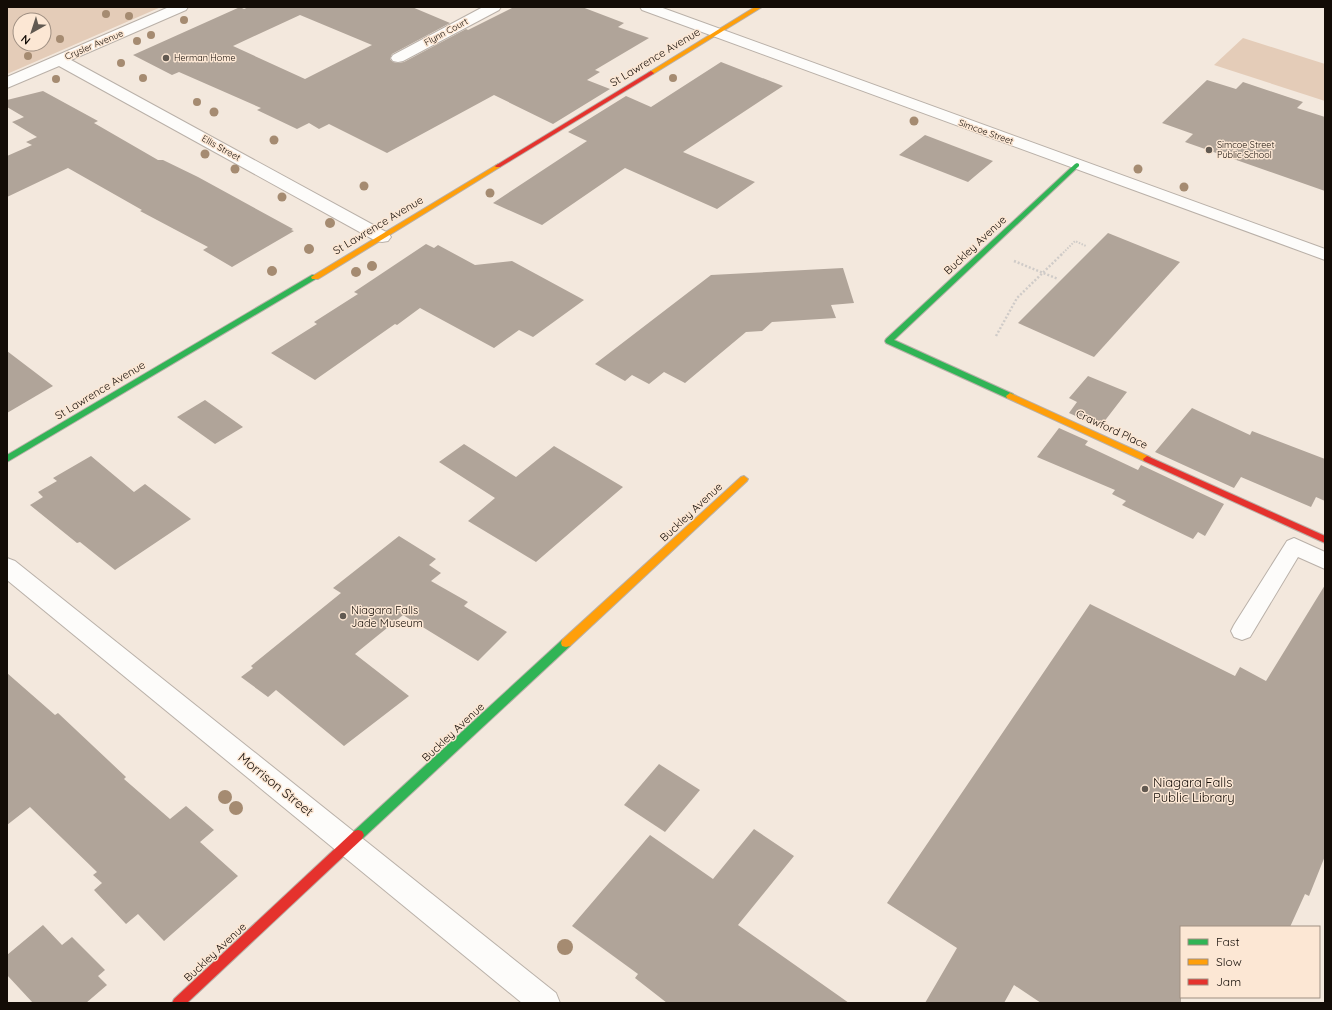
<svg xmlns="http://www.w3.org/2000/svg" width="1332" height="1010" viewBox="0 0 1332 1010" font-family="Quicksand,sans-serif">
  <style>
    .green { fill: #e4ccb8; fill-rule: evenodd }
    .building { fill: #b0a499; fill-rule: evenodd }
    .lines { fill: none; stroke-linecap: round; stroke-linejoin: round }
    .lane-casing { stroke: #b9b0a8; stroke-width: 2 }
    .street-casing { stroke: #b9b0a8; stroke-width: 2 }
    .fast-casing { stroke: #b9b0a8; stroke-width: 2 }
    .slow-casing { stroke: #b9b0a8; stroke-width: 2 }
    .jam-casing { stroke: #b9b0a8; stroke-width: 2 }
    .path-far1 { stroke: #cfcbc8; stroke-width: 2; stroke-dasharray: 1.5 1.5; stroke-linecap: butt }
    .path { stroke: #cfcbc8; stroke-width: 2.5; stroke-dasharray: 2 2; stroke-linecap: butt }
    .lane { fill: #fdfcfa; fill-rule: evenodd }
    .street { fill: #fdfcfa; fill-rule: evenodd }
    .fast { fill: #30b455; fill-rule: evenodd }
    .slow { fill: #ff9f0a; fill-rule: evenodd }
    .jam { fill: #e5322d; fill-rule: evenodd }
    .tree { fill: #a58b71 }
    .poi-dot { fill: #615951; stroke: #fce7d4; stroke-width: 1.5 }
    .labels { text-anchor: middle; stroke-width: 3; stroke-linejoin: round; paint-order: stroke }
    .far-street-label { font-size: 9px; fill: #130c06; stroke: #fce7d4 }
    .far-poi-label { font-size: 9px; fill: #130c06; stroke: #fce7d4; text-anchor: start }
    .street-label { font-size: 11px; fill: #130c06; stroke: #fce7d4 }
    .poi-label { font-size: 11px; fill: #130c06; stroke: #fce7d4; text-anchor: start }
    .near-poi-label { font-size: 13px; fill: #130c06; stroke: #fce7d4; text-anchor: start }
    .near-street-label { font-size: 13px; fill: #130c06; stroke: #fce7d4 }
  </style>
  <rect width="100%" height="100%" fill="#f3e8dd"/>
  <g class="green">
    <path d="M7 7H161L7 74ZM20 20H44V44H20Z"/>
    <path d="M1243 38 1325 64V101L1214 65Z"/>
  </g>
  <g class="building">
    <path d="M240 7 244 9 249 7H412L450 23 392 54 390 59 393 62 398 63 404 62 466 29 468 30 514 7H582L624 23 618 27 649 38 595 70 600 72 587 80 610 89 553 124 494 95 387 153 329 124 319 129 309 123 297 129 257 110 261 108 179 72 172 75 133 55ZM300 15 372 45 305 79 233 46Z"/>
    <path d="M721 62 783 86 683 152 755 182 717 209 625 168 542 225 493 203 587 141 568 132 626 96 651 107Z"/>
    <path d="M1207 80 1236 89 1243 82 1303 102 1297 108 1325 117V191L1185 142 1193 134 1162 123Z"/>
    <path d="M43 91 98 121 94 123 158 160H163L198 177 293 229 291 230 294 231 232 267 203 250 208 247 140 211 142 210 68 168 7 197V156L32 145 26 142 37 137 12 122 24 117 7 107V100Z"/>
    <path d="M925 135 993 161 968 182 899 155Z"/>
    <path d="M1108 233 1180 262 1094 357 1018 323Z"/>
    <path d="M426 244 434 248 438 245 475 265 512 261 584 300 533 337 519 330 494 348 420 308 397 325 395 324 315 380 271 353 317 324 314 322 358 294 354 292Z"/>
    <path d="M843 268 854 303 831 305 836 318 772 322 762 331 746 332 685 383 664 372 649 384 632 375 625 381 595 364 711 275Z"/>
    <path d="M7 351 53 386 7 413Z"/>
    <path d="M1088 376 1127 392 1100 427 1069 413 1077 402 1069 398Z"/>
    <path d="M205 400 243 427 215 444 177 417Z"/>
    <path d="M1192 408 1250 435 1252 431 1325 459V501L1316 497 1311 507 1241 477 1234 488 1155 452Z"/>
    <path d="M1059 428 1088 441 1085 445 1138 470 1141 465 1224 504 1205 536 1198 532 1193 539 1122 505 1126 501 1112 494 1115 490 1037 457Z"/>
    <path d="M464 444 516 477 554 446 623 487 536 562 468 521 495 498 439 462Z"/>
    <path d="M91 456 134 492 145 484 191 519 115 570 80 542 77 543 30 505 43 497 38 492 57 481 53 478Z"/>
    <path d="M399 536 436 559 429 565 441 573 431 581 468 602 464 606 507 632 478 661 403 615 355 654 409 696 344 746 276 690 268 697 241 677 253 668 251 666 341 593 333 588Z"/>
    <path d="M1325 585V856L1309 896 1305 894 1290 927H1181V1003H1041L1014 985 1004 1003H925L957 948 887 903 1090 604 1235 676 1240 667 1266 681Z"/>
    <path d="M7 673 55 715 58 713 126 777 124 779 170 819 186 806 214 830 200 842 238 876 164 941 138 914 126 924 94 890 102 883 93 875 97 872 30 807 7 825Z"/>
    <path d="M659 764 700 790 665 832 624 805Z"/>
    <path d="M754 829 794 856 738 925 849 1003H667L635 978 638 974 572 926 650 835 713 879Z"/>
    <path d="M43 925 62 945 72 937 105 970 98 976 107 985 86 1003H33L7 975V955Z"/>
  </g>
  <g class="lines">
    <g class="lane-casing">
      <path id="lane" d="M1294 538 1325 552V569L1298 557 1250 637 1242 640 1234 637 1231 631 1234 625 1287 541Z"/>
    </g>
    <g class="street-casing">
      <g id="street">
        <path d="M169 7H188L186 10 71 60 388 233 391 237 388 241 382 242 376 241 59 66 7 88V77Z"/>
        <path d="M483 7H501L499 10 403 61 398 62 393 61 391 58 393 55Z"/>
        <path d="M640 7H660L1325 249V260L642 10Z"/>
        <path d="M7 558 15 561 556 993 560 1003H522L7 580Z"/>
      </g>
    </g>
    <g class="fast-casing">
      <g id="fast">
        <path d="M1077 163 1079 164V166L894 340 1013 394 1014 396 1013 398H1007L886 343 885 341 886 339 1075 164Z"/>
        <path d="M312 275H318L319 277 7 462V455Z"/>
        <path d="M566 639 570 640 571 643 570 646 362 839 358 840 354 839 352 835 354 831 562 640Z"/>
      </g>
    </g>
    <g class="slow-casing">
      <g id="slow">
        <path d="M755 7H762L653 74 648 73Z"/>
        <path d="M498 164 500 165V167L318 279H312L311 277Z"/>
        <path d="M1010 393 1150 457 1151 459 1150 461H1144L1007 398 1006 396Z"/>
        <path d="M744 476 748 479 747 481 570 646 566 647 562 646 561 643 562 640 741 477Z"/>
      </g>
    </g>
    <g class="jam-casing">
      <g id="jam">
        <path d="M651 71 654 73 653 74 500 167H496L495 166Z"/>
        <path d="M1147 456 1325 536V543L1144 461 1143 459Z"/>
        <path d="M358 830 362 831 364 835 362 839 187 1003H172L174 999 354 831Z"/>
      </g>
    </g>
    <path class="path-far1" d="M1061 255 1075 241 1086 246"/>
    <g class="path">
      <path d="M1014 261 1058 279"/>
      <path d="M996 336 1017 298 1062 254"/>
    </g>
    <use href="#lane" class="lane"/>
    <use href="#street" class="street"/>
    <use href="#fast" class="fast"/>
    <use href="#slow" class="slow"/>
    <use href="#jam" class="jam"/>
  </g>
  <g class="tree">
    <circle cx="106" cy="14" r="4"/>
    <circle cx="129" cy="16" r="4"/>
    <circle cx="184" cy="20" r="4"/>
    <circle cx="151" cy="35" r="4"/>
    <circle cx="60" cy="39" r="4"/>
    <circle cx="137" cy="41" r="4"/>
    <circle cx="28" cy="56" r="4"/>
    <circle cx="121" cy="63" r="4"/>
    <circle cx="143" cy="78" r="4"/>
    <circle cx="673" cy="78" r="4"/>
    <circle cx="56" cy="79" r="4"/>
    <circle cx="197" cy="102" r="4"/>
    <circle cx="214" cy="112" r="4.5"/>
    <circle cx="914" cy="121" r="4.5"/>
    <circle cx="274" cy="140" r="4.5"/>
    <circle cx="205" cy="154" r="4.5"/>
    <circle cx="235" cy="169" r="4.5"/>
    <circle cx="1138" cy="169" r="4.5"/>
    <circle cx="364" cy="186" r="4.5"/>
    <circle cx="1184" cy="187" r="4.5"/>
    <circle cx="490" cy="193" r="4.5"/>
    <circle cx="282" cy="197" r="4.5"/>
    <circle cx="330" cy="223" r="5"/>
    <circle cx="309" cy="249" r="5"/>
    <circle cx="372" cy="266" r="5"/>
    <circle cx="272" cy="271" r="5"/>
    <circle cx="356" cy="272" r="5"/>
    <circle cx="225" cy="797" r="7"/>
    <circle cx="236" cy="808" r="7"/>
    <circle cx="565" cy="947" r="8"/>
  </g>
  <g class="poi-dot">
    <circle cx="166" cy="58" r="4"/>
    <circle cx="1209" cy="150" r="4"/>
    <circle cx="343" cy="616" r="4"/>
    <circle cx="1145" cy="789" r="4"/>
  </g>
  <g class="labels">
    <g class="far-street-label">
      <text transform="translate(446 32) rotate(-28)" y="3">Flynn Court</text>
      <text transform="translate(94 45) rotate(-23)" y="3">Crysler Avenue</text>
      <text transform="translate(986 132) rotate(20)" y="3">Simcoe Street</text>
      <text transform="translate(221 148) rotate(29)" y="3">Ellis Street</text>
    </g>
    <g class="far-poi-label">
      <text x="174" y="61">Herman Home</text>
      <text x="1217" y="148">Simcoe Street<tspan x="1217" dy="10">Public School</tspan></text>
    </g>
    <g class="street-label">
      <text transform="translate(655 57) rotate(-31)" y="4">St Lawrence Avenue</text>
      <text transform="translate(378 225) rotate(-31)" y="4">St Lawrence Avenue</text>
      <text transform="translate(975 245) rotate(-43)" y="4">Buckley Avenue</text>
      <text transform="translate(100 390) rotate(-31)" y="4">St Lawrence Avenue</text>
      <text transform="translate(1112 429) rotate(25)" y="4">Crawford Place</text>
      <text transform="translate(691 512) rotate(-43)" y="4">Buckley Avenue</text>
      <text transform="translate(453 732) rotate(-43)" y="4">Buckley Avenue</text>
      <text transform="translate(215 952) rotate(-43)" y="4">Buckley Avenue</text>
    </g>
    <g class="poi-label">
      <text x="351" y="614">Niagara Falls<tspan x="351" dy="13">Jade Museum</tspan></text>
    </g>
    <g class="near-poi-label">
      <text x="1153" y="787">Niagara Falls<tspan x="1153" dy="15">Public Library</tspan></text>
    </g>
    <g class="near-street-label">
      <text transform="translate(276 784) rotate(39)" y="5">Morrison Street</text>
    </g>
  </g>
  <rect width="1332" height="1010" fill="none" stroke="#130c06" stroke-width="16"/>
  <rect x="1180" y="926" width="140" height="72" fill="#fce7d4" stroke="#9f8f82"/>
  <rect x="1188" y="939" width="20" height="6" fill="#30b455" stroke="#9f8f82"/>
  <text x="1216" y="946" font-size="12" fill="#130c06">Fast</text>
  <rect x="1188" y="959" width="20" height="6" fill="#ff9f0a" stroke="#9f8f82"/>
  <text x="1216" y="966" font-size="12" fill="#130c06">Slow</text>
  <rect x="1188" y="979" width="20" height="6" fill="#e5322d" stroke="#9f8f82"/>
  <text x="1216" y="986" font-size="12" fill="#130c06">Jam</text>
  <g transform="translate(32 32) rotate(219)"><circle r="19" fill="#fce7d4" stroke="#9f8f82"/>
  <path d="M0-3L7 15L0 10L-7 15Z" fill="#615951"/>
  <text y="-6" font-size="11" font-weight="bold" text-anchor="middle" fill="#130c06">N</text>
  </g>
</svg>
